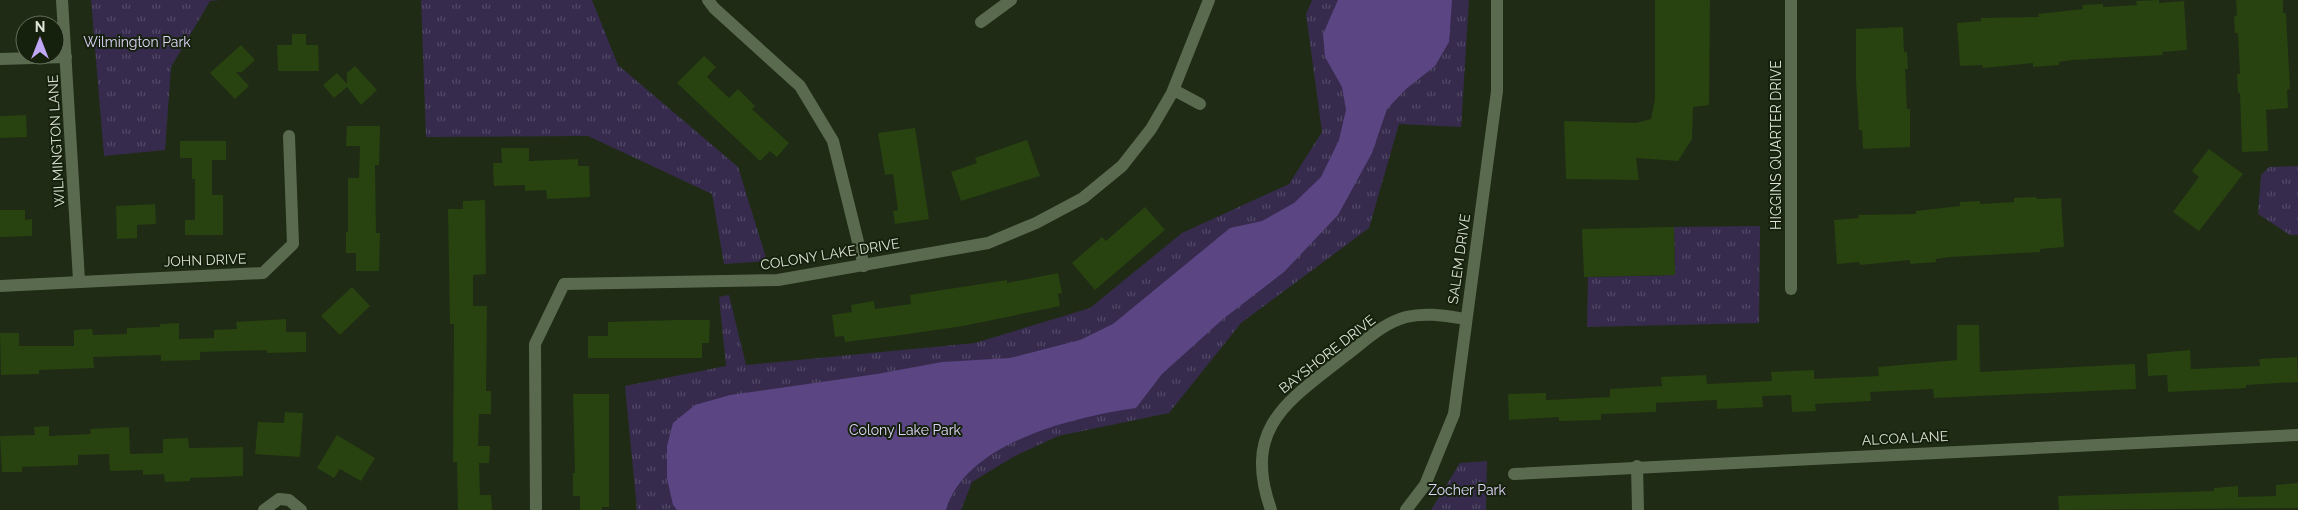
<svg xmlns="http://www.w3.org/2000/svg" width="2298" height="510" viewBox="0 0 2298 510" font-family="Raleway,sans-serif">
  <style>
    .park { fill: url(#park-tufts) }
    .water { fill: #5b4583 }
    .building { fill: #284210 }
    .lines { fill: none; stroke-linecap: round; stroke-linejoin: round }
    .minor { stroke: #5a6a4f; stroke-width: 12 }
    .tertiary { stroke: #5a6a4f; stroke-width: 12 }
    .labels { text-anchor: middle; stroke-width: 4; stroke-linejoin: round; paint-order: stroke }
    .park-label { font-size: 14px; fill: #e0d5fb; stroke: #15210c }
    .street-label { font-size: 14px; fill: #dce5d7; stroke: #15210c }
  </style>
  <defs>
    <pattern id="park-tufts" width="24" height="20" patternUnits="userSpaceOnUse" patternTransform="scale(1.25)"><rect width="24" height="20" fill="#362b4d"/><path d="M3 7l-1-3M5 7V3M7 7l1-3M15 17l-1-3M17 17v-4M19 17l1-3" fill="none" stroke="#524a66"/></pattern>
  </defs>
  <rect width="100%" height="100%" fill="#1f2b15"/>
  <g class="park">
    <path d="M91 0H221L210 1 171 67 165 150 104 156Z"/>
    <path d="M421 0H592L618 65 738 167 767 261 724 264 712 194 588 136 426 137Z"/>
    <path d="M1312 0H1469L1461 127 1399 124 1369 228 1241 323 1169 413 1058 436 1013 457 972 482 961 510H637L625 386 726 366 719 297 729 295 746 365 975 343 1090 308 1182 233 1289 184 1322 132 1306 14Z"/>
    <path d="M2298 166V235H2290L2258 214 2261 175 2269 167Z"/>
    <path d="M1760 226 1759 323 1587 327 1588 277 1675 275 1674 227Z"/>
    <path d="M1487 461 1486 510H1431L1460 463Z"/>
  </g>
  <path class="water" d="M1338 0H1452L1449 42 1435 66 1406 89 1387 109 1372 153 1338 215 1284 272 1223 319 1162 374 1136 408C1074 417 966 442 946 510H677L673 505 667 478V446L673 423 695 405 730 395 877 374 942 362 1010 358 1080 340 1113 324 1230 228 1262 221 1294 203 1321 177 1339 140 1346 110 1342 87 1325 57 1323 34Z"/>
  <g class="building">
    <path d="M1655 0H1710L1709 105 1693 107 1692 139 1678 161 1636 158 1639 180 1566 179 1564 121 1636 123 1651 119 1655 99Z"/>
    <path d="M2159 0V3L2184 1 2187 50 2162 52 2163 55 2072 60 2059 62V65L2033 67V63L1983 68 1982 65 1960 66 1957 23 1981 21V18L2039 17 2038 14 2083 9 2082 5 2103 4V7L2137 5 2136 1Z"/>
    <path d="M2236 0H2283V13H2286L2290 89 2287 90 2288 108 2266 110 2268 151 2242 152 2240 93H2238L2237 74H2240L2238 33H2235L2234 16H2237Z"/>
    <path d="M1903 27 1904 52H1907L1908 69H1905L1907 109H1910V147L1863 149 1862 130H1859L1856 80V29Z"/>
    <path d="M292 34H306V45H318L319 71H278L277 45H292Z"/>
    <path d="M241 45 255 60 242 72H236L249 86 235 99 210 73Z"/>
    <path d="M704 56 716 67 707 77 729 98 738 89 755 106 752 109 789 143 777 157 770 151 760 161 677 83Z"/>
    <path d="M355 66 377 90 361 105 347 87 334 98 323 85 337 73 347 84V73Z"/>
    <path d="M26 115 27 137 0 138V116Z"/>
    <path d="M347 126H380L379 165H375L376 233H380L379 271H356V253H346V232H348V178H359L360 146H346Z"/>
    <path d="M915 128 929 219 895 224 893 211 898 210 893 174 885 175 878 133Z"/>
    <path d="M1027 140 1040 176 961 201 951 172 977 163 975 158Z"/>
    <path d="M180 141H226V160H212V195H223V235H185V220H195V179H192V158H180Z"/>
    <path d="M501 148H529V161L578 159V166H589L590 197 547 199 546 190 525 191V185L494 186 493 163H502Z"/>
    <path d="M2209 149 2243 174 2199 231 2173 212 2199 177 2192 171Z"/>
    <path d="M2036 197 2037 199 2061 198 2064 247 2040 249V252L1950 257 1936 259V262L1910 264V260L1860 265 1859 262 1837 264 1834 220 1859 218 1858 215 1916 214V211L1960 206V202L1980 201V204L2014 202V198Z"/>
    <path d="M485 200 486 274 473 275V306H487L486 391H491V414H479L478 446H490L489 463H479L480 495H491L492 510H458L457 462H453L454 324H450L448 209H463V201Z"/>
    <path d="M155 204 156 224 137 225V238L117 239 116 206Z"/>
    <path d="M1145 207 1165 230 1095 290 1072 263 1102 237 1106 241Z"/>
    <path d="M0 210H25V220L32 219V236L0 237Z"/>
    <path d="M1674 227 1675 275 1584 277 1582 229Z"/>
    <path d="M1058 273 1062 293 1058 294 1060 306 963 326 901 335 845 342 844 336 835 337 832 315 852 312 851 305 874 301 875 309 911 304 910 295 1007 280V283Z"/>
    <path d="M352 287 370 306 340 335 321 316Z"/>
    <path d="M286 319V332H306V352L267 353V350L200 352V360L161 361V355L93 357 94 368 39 370V374L1 375 0 333H19V346H74V330L92 329 93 335 127 334V328L160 327V324L179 323V339L214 338V330L237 329 236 322Z"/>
    <path d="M677 320H710L709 343H702V358H588V336H608V322Z"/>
    <path d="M1957 325H1979L1980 372 2135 364 2136 389 1934 398 1933 389 1870 392 1871 401 1815 404 1816 411 1792 412 1791 395 1762 396 1763 407 1717 409V400L1656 403V412L1601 414V420L1559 421V417L1509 420 1508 394 1546 393V400L1610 397V389L1662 386 1661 377 1706 375 1707 384 1772 381 1771 372 1814 370V379L1879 376 1878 367 1957 360Z"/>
    <path d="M2190 350 2191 369 2260 366 2259 359 2297 357 2298 382 2246 385V388L2168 392 2167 375 2148 376 2147 354Z"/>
    <path d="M573 394H609V507H602V510H580V496H573V473H575Z"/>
    <path d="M285 412 303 413 300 457 255 454 258 422 284 423Z"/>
    <path d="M49 426V436L91 434 90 429 129 427 130 454 163 453V439L188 438 189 448 243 447V476L190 478V481L165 482 164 474 143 475V470L110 471 109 454 78 455V465L22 467V472H2L0 436 35 435 34 427Z"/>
    <path d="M337 435 375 458 361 481 340 469 334 478 317 468Z"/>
    <path d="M2298 483V508L2059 510 2058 496 2214 491V488L2238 486V497L2276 496V485Z"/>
  </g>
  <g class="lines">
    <g class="minor">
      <path d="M62 0 79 280"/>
      <path d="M708 0 714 8 800 86 833 141 864 266"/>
      <path d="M1791 0V289"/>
      <path d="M981 22 1011 0"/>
      <path d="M0 59 66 57"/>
      <path d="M1174 90 1200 104"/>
      <path d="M0 286 263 273 293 244 289 136"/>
      <path d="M1637 466 1638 510"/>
      <path d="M1514 474 2298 435"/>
      <path d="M264 510 279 499 289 500 301 510"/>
      <path d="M536 510 535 344 564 284 778 280 988 243 1036 223 1083 198 1122 166 1151 129 1172 93 1209 0"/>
      <path d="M1271 510C1242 427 1287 402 1345 356 1364 342 1383 323 1406 317 1426 312 1446 316 1466 319"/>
    </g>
    <path class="tertiary" d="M1406 510 1425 485 1454 414 1497 91V0"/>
  </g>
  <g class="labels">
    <g class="park-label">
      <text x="137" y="47">Wilmington Park</text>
      <text x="905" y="435">Colony Lake Park</text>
      <text x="1467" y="495">Zocher Park</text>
    </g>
    <g class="street-label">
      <text transform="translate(56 141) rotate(-93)" y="5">WILMINGTON LANE</text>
      <text transform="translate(1776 145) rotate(-90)" y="5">HIGGINS QUARTER DRIVE</text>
      <text transform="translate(830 254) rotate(-9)" y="5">COLONY LAKE DRIVE</text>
      <text transform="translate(1459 259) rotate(-82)" y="5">SALEM DRIVE</text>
      <text transform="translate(205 260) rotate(-2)" y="5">JOHN DRIVE</text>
      <text transform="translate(1327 354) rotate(-38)" y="5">BAYSHORE DRIVE</text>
      <text transform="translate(1905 438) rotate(-3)" y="5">ALCOA LANE</text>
    </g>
  </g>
  <g transform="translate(40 40)"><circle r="24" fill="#15210c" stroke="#656f5d"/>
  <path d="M0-4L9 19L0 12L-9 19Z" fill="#c0a8f4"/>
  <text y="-8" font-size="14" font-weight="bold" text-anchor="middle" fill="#dce5d7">N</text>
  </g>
</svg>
